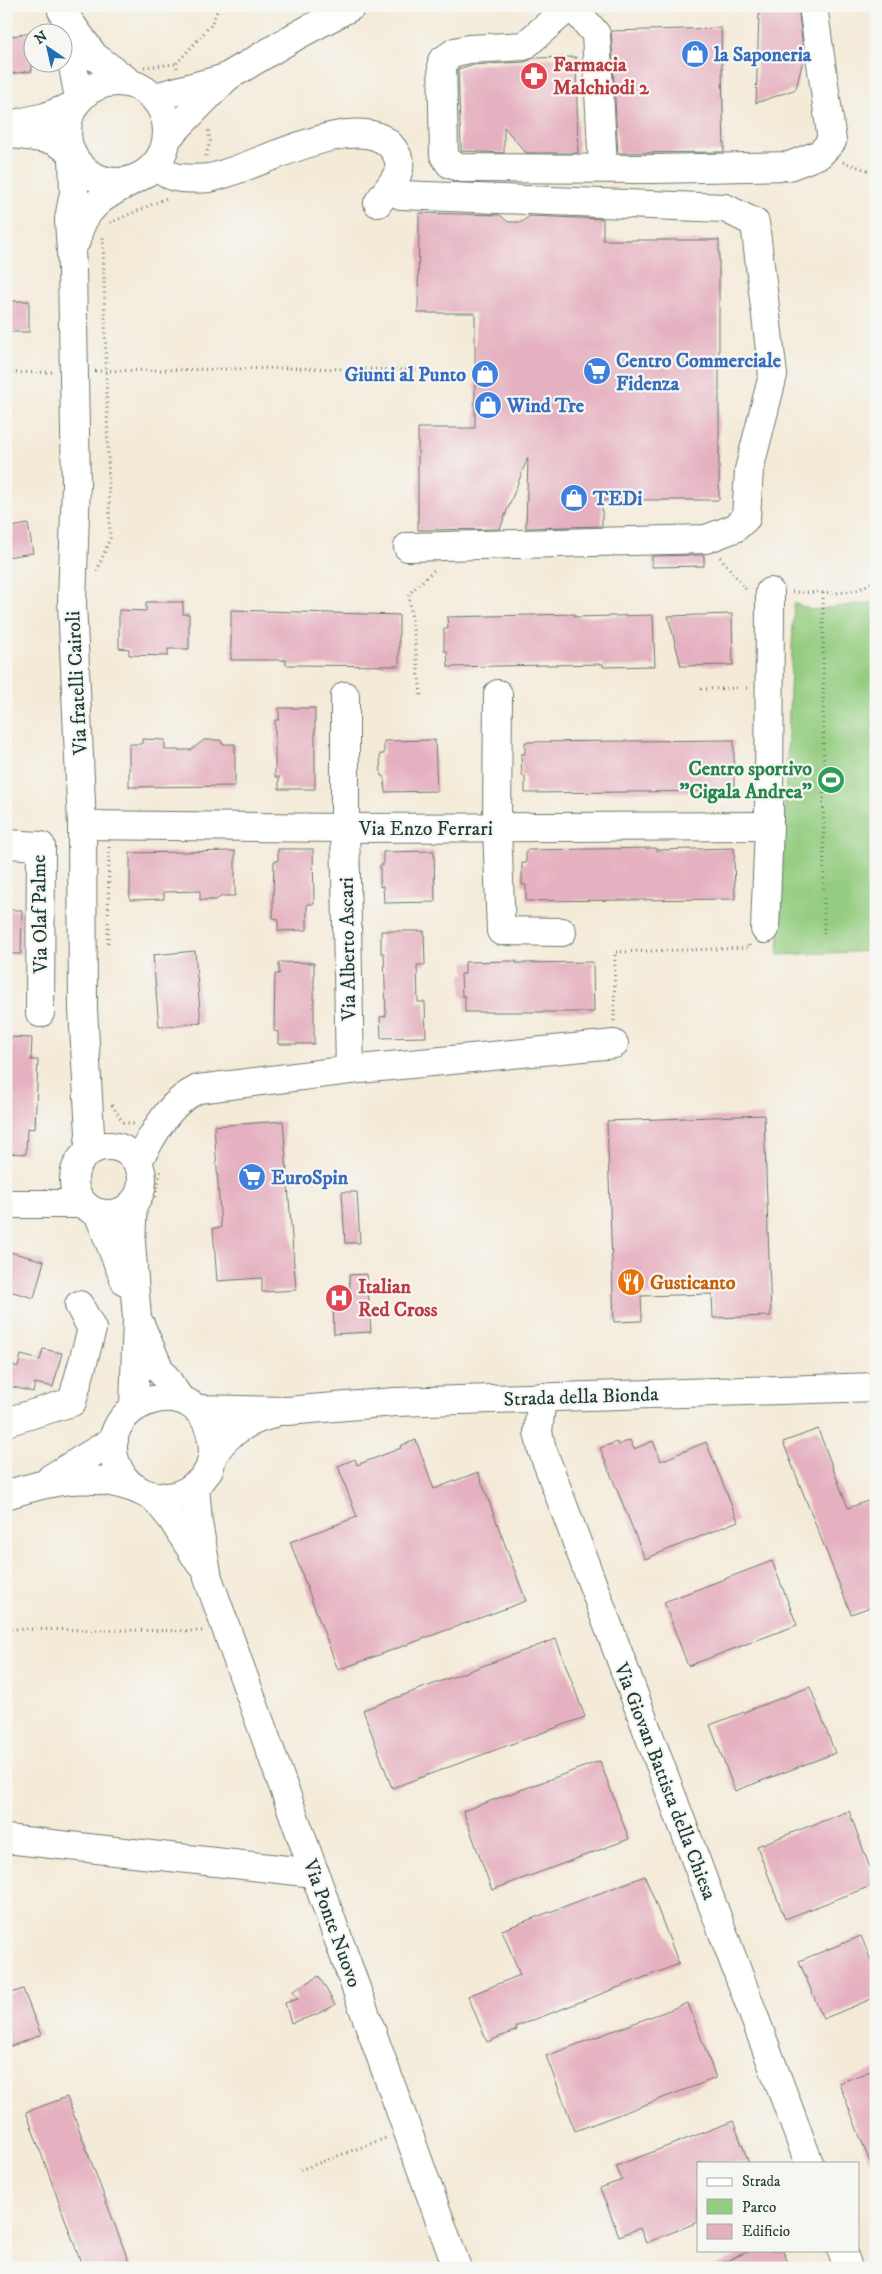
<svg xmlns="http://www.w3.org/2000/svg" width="882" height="2274" viewBox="0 0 882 2274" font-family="'IM FELL DW Pica',serif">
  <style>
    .green { fill: #94cd81; stroke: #5a855a }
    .building { fill: #e5b0c0 }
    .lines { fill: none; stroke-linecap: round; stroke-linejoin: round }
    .minor-casing { stroke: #6a7a6d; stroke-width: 30 }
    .major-casing { stroke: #6a7a6d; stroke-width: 30 }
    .path { stroke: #6a7a6d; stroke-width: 3; stroke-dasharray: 1 4; stroke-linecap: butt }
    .minor { stroke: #fff; stroke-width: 28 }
    .major { stroke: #fff; stroke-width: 28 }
    .labels { text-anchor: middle; stroke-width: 4.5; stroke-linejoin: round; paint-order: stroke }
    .shop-label { font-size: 20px; font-weight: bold; fill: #366cbe; stroke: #f6f6f2; text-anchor: start }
    .health-label { font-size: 20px; font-weight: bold; fill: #be3a42; stroke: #f6f6f2; text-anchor: start }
    .street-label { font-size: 20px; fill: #1f3d34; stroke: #f6f6f2 }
    .leisure-label { font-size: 20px; font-weight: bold; fill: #27864d; stroke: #f6f6f2; text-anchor: end }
    .food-label { font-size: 20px; font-weight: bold; fill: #c56008; stroke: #f6f6f2; text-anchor: start }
  </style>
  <rect width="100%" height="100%" fill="#f6f6f2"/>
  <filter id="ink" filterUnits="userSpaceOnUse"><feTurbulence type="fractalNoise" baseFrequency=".02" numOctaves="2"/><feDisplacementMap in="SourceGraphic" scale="10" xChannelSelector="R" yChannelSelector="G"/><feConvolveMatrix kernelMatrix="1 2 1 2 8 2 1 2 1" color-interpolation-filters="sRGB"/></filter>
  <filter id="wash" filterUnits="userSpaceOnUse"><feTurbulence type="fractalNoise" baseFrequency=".0096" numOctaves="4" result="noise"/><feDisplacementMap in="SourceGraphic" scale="20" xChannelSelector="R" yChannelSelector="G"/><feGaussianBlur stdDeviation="1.12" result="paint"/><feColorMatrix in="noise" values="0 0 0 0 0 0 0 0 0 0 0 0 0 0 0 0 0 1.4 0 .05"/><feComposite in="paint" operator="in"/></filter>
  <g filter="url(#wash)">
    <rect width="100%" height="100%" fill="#f4ead8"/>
    <path class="green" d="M876 602V951L778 955 794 603 811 610Z"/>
    <g id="blocks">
      <g class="building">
        <path d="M767 6H798L804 56 796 89 756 103 759 14Z"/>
        <path d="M721 28 724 152 618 153 611 31Z"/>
        <path d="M32 33V71L10 74 6 37Z"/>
        <path d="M576 57 578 153H526L504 127V153L461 151 458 69 471 65 525 62 534 58Z"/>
        <path d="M419 213 500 215 508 222H522L529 216 603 219V240H719V500H602V526L526 528 528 457 500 529 418 530V428H475V313H418Z"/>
        <rect x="6" y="301" width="23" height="31"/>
        <path d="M28 524 33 553 6 557V528Z"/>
        <path d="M704 555V566L652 567V556Z"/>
        <path d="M146 602H183V614H189V649H168V656L129 655V649L119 648V610L146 611Z"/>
        <path d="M231 610 399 615V666L286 665V660H231Z"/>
        <path d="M575 614V617L653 615 655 666 603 667V664L448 667 447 651H444V629H448L447 617Z"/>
        <path d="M732 614 733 665 681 666 668 616Z"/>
        <path d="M279 708H315V789H279V777H275V720H279Z"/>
        <path d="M142 739 165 740V750H191L204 740H221L222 744H235V786L129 787V744H142Z"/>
        <path d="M435 740 437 791 385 792 384 776H381L380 754H384V741Z"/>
        <path d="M734 740V791L525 793V776H522L521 754H525V742Z"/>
        <path d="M656 848V850L734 848 735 899 526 901V885H522V863H526V850Z"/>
        <path d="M278 849H313L314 904H307V930L278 931V919L273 918V900L274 861H278Z"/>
        <path d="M235 851V896H222L216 900H200V891L164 892V899L130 900V853Z"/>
        <path d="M434 851 435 902 384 903 383 886 380 887V865H383V852Z"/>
        <path d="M6 910H22L21 954H6Z"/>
        <path d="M381 931H424L425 965H417L418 1002H425L426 1037 381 1038 380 1017 386 1016 384 953H381Z"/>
        <path d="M195 951 201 1023 159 1027 153 955Z"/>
        <path d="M516 961V963L593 962 594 1012H465V996H462L461 974H465V962Z"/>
        <path d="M279 962 314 963V1044H278V1032L274 1031 275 974H279Z"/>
        <path d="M6 1037 32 1038 31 1060H38L35 1129 27 1128 26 1154 6 1153Z"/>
        <path d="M764 1115 771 1316 713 1318 712 1294 641 1296 642 1321 614 1322 607 1121Z"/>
        <path d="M283 1121 296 1290 262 1292V1278L217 1281 213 1228H221L214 1126Z"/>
        <path d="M342 1192H357L360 1243H345Z"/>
        <path d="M6 1251 44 1261 34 1298 6 1290Z"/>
        <path d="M367 1274 371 1332 334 1334 333 1304 351 1303 349 1275Z"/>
        <path d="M43 1349 62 1353 53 1387 35 1383 33 1392 6 1385V1364L18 1367 21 1355 40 1360Z"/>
        <path d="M818 1429 848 1508 876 1498V1605L851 1614 783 1442Z"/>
        <path d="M416 1440 434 1489 478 1472 526 1601 338 1670 290 1542 357 1517 338 1466 355 1459 357 1465 401 1448 400 1446Z"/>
        <path d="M630 1440 634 1449 653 1441 661 1461 706 1442 738 1521 645 1559 600 1448 617 1442 618 1445Z"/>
        <path d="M772 1561 797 1625 688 1666 664 1602Z"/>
        <path d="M556 1639 585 1717 392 1788 363 1710Z"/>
        <path d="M810 1687 835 1753 735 1791 710 1725Z"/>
        <path d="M600 1761 629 1839 492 1890 463 1811Z"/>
        <path d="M849 1811 876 1884 785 1919 757 1846Z"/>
        <path d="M645 1876 679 1964 515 2027 517 2030 487 2042 468 1996 520 1975 502 1930Z"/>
        <path d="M861 1936 876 1973V1997L823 2019 799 1961Z"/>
        <path d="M319 1976 335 2005 313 2016 291 2023 285 2003 298 1999 293 1991Z"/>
        <path d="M23 1989 41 2035 6 2048V1995Z"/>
        <path d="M688 2003 716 2078 575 2131 546 2056Z"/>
        <path d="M876 2069V2175H875L839 2083Z"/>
        <path d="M67 2097 131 2268H83L26 2112Z"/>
        <path d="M733 2121 749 2163H698V2222L646 2243 640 2228 619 2236 600 2188 622 2180 616 2166Z"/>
        <path d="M752 2250H783L790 2268H710Z"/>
      </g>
    </g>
  </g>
  <g filter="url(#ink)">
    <use href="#blocks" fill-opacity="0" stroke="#6a7a6d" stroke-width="1"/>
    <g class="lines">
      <g class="minor-casing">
        <g id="minor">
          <path d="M570 6 524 46 469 49 455 52 442 61 444 155 450 164 462 168 655 169 789 166 820 154 832 141 813 6"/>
          <path d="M572 6 596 34 603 168"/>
          <path d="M62 11 94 56 129 82"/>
          <path d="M65 25 79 98"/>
          <path d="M73 158 74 192 69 219 72 268 76 484 72 602 82 825 83 1009 90 1133 88 1152"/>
          <path d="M155 165C161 169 168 175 175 177 183 179 200 179 209 178 251 171 355 108 390 145 411 168 392 182 378 203"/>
          <path d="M401 195 725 208 755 223 773 375 749 470 746 518 735 528 706 539 408 547"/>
          <path d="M76 241C83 203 110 193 141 176"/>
          <path d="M498 694 497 828 501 931 562 932"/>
          <path d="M345 696V828L350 1070"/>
          <path d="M82 825 345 828 769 826"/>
          <path d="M6 844 41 846 40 1013"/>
          <path d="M765 929 769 826 770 592"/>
          <circle cx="108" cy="1180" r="34"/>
          <path d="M137 1162C156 1133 164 1106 198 1089L350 1070 614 1044"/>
          <path d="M133 1203 131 1242 137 1318 134 1406"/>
          <path d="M6 1204H83"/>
          <path d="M98 1213 125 1281"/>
          <path d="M140 1324 159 1368 180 1399"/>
          <path d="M542 1397 538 1432 542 1449 809 2163"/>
          <path d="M197 1409 287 1411 395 1402 876 1387"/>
          <path d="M6 1422 72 1402 92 1329 79 1305"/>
          <path d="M213 1455C213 1353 73 1405 124 1478 134 1491 152 1498 168 1497 185 1495 203 1483 210 1467 211 1463 211 1459 213 1456 224 1434 248 1421 270 1415"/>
          <path d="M51 1478 114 1440"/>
          <path d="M195 1485 198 1523 208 1578 457 2268"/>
          <path d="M6 1495C53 1480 89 1472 137 1489"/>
          <path d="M153 1496 172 1519 199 1562"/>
          <path d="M6 1839 315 1873"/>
          <path d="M842 2250 848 2268"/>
        </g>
      </g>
      <g class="major-casing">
        <g id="major">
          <circle cx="117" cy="132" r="50"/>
          <path d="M155 97 226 78"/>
          <path d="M6 126 45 117 73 106"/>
          <path d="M6 133 53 140 69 150"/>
          <path d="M167 138 227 77 296 36 352 6"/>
        </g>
      </g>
      <g class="path">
        <path d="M144 67 176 64"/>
        <path d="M177 68 176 64 211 25 219 6"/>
        <path d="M876 83V117"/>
        <path d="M206 156 210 141 208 128"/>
        <path d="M843 162 876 173"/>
        <path d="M110 223 167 198"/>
        <path d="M95 371 288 368 425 370"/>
        <path d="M6 373 52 372"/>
        <path d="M720 557 748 592"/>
        <path d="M97 571 110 538 103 234"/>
        <path d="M792 592 836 593 858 590 876 580"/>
        <path d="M823 593 824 937"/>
        <path d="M701 689 748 688"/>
        <path d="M421 695 409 594 435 569"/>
        <path d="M108 943 109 847"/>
        <path d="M614 1021 615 952 749 948V944"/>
        <path d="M112 1105 123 1122 134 1124"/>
        <path d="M155 1197 161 1169"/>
        <path d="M6 1629 204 1631"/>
        <path d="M300 2170 386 2138"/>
      </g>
      <use href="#minor" class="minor"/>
      <use href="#major" class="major"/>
    </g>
  </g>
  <defs>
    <g id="shop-disc" transform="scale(1.4375)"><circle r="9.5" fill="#3f7fe0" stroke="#f6f6f2"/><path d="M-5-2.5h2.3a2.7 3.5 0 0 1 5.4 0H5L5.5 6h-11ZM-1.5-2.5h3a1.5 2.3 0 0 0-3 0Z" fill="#fff"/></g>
    <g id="pharmacy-disc" transform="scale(1.4375)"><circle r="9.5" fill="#e0444e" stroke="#f6f6f2"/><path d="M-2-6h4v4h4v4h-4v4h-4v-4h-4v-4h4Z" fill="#fff"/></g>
    <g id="supermarket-disc" transform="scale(1.4375)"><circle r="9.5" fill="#3f7fe0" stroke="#f6f6f2"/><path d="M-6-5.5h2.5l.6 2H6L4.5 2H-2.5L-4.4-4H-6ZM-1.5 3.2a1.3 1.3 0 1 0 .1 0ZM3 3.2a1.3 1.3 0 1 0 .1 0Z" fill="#fff"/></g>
    <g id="stadium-disc" transform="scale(1.4375)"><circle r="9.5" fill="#2e9e5b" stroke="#f6f6f2"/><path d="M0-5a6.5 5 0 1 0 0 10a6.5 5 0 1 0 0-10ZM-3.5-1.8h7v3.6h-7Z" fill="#fff"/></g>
    <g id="restaurant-disc" transform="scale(1.4375)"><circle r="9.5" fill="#e8710a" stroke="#f6f6f2"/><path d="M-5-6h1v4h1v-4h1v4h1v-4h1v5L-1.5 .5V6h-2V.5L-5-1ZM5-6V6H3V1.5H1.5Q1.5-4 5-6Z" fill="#fff"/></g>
    <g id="hospital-disc" transform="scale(1.4375)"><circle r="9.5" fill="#e0444e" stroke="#f6f6f2"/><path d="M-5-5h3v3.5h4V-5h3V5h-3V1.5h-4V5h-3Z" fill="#fff"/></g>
  </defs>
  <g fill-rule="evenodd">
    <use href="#shop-disc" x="695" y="54"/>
    <use href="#pharmacy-disc" x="534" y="76"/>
    <use href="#supermarket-disc" x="597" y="371"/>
    <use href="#shop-disc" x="485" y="374"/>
    <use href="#shop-disc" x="488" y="405"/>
    <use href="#shop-disc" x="574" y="498"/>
    <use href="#stadium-disc" x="831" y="780"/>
    <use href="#supermarket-disc" x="252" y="1177"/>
    <use href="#restaurant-disc" x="631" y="1282"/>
    <use href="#hospital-disc" x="339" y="1298"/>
  </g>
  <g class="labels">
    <g class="shop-label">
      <text x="714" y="61">la Saponeria</text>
      <text x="616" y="367">Centro Commerciale<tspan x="616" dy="23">Fidenza</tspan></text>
      <text x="466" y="381" text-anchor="end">Giunti al Punto</text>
      <text x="507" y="412">Wind Tre</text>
      <text x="593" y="505">TEDi</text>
      <text x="271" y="1184">EuroSpin</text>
    </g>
    <g class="health-label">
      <text x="553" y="71">Farmacia<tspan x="553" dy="23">Malchiodi 2</tspan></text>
      <text x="358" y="1293">Italian<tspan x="358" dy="23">Red Cross</tspan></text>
    </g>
    <g class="street-label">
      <text transform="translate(76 683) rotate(-93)" y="7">Via fratelli Cairoli</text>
      <text x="426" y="835">Via Enzo Ferrari</text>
      <text transform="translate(39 914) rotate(-91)" y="7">Via Olaf Palme</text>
      <text transform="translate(347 949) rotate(-91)" y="7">Via Alberto Ascari</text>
      <text transform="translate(581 1396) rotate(-2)" y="7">Strada della Bionda</text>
      <text transform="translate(666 1781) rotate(69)" y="7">Via Giovan Battista della Chiesa</text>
      <text transform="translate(333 1923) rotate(70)" y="7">Via Ponte Nuovo</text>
    </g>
    <g class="leisure-label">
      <text x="812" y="775">Centro sportivo<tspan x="812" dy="23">"Cigala Andrea"</tspan></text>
    </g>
    <g class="food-label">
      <text x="650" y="1289">Gusticanto</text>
    </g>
  </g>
  <rect width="882" height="2274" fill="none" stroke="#f6f6f2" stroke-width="25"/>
  <rect x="697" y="2162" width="162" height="90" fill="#f6f6f2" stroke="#a0aca6"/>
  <rect x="707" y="2178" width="25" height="8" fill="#ffffff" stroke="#a0aca6"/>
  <text x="742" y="2186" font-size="15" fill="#1f3d34">Strada</text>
  <rect x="707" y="2199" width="25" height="15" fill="#94cd81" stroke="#a0aca6"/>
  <text x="742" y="2212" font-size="15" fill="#1f3d34">Parco</text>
  <rect x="707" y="2224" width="25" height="15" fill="#e5b0c0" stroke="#a0aca6"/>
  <text x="742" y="2236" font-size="15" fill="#1f3d34">Edificio</text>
  <g transform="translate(48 48) rotate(326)"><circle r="24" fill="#f6f6f2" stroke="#a0aca6"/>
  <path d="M0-4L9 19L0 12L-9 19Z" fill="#1f6fb2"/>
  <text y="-8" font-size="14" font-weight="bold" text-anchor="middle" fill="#1f3d34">N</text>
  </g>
</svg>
